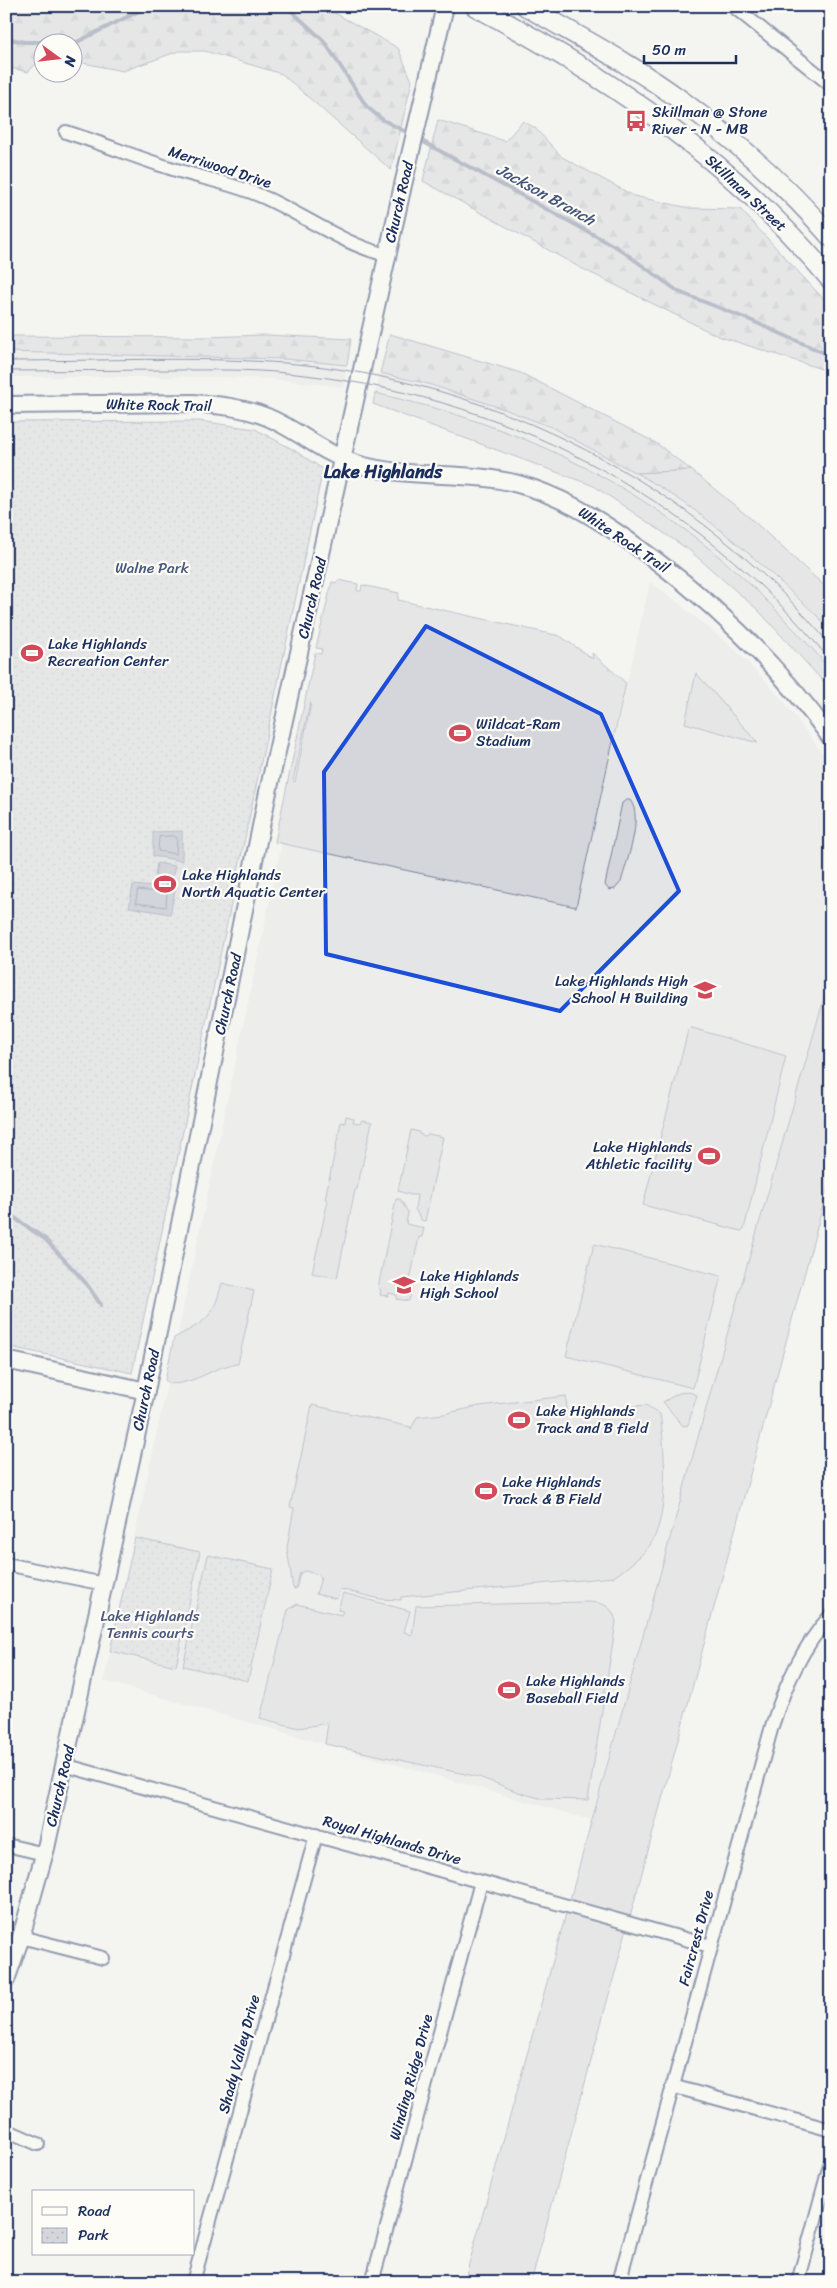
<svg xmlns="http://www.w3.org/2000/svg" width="837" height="2288" viewBox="0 0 837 2288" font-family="Sriracha,sans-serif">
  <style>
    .built { fill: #e4e5e6 }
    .grass { fill: #d4d6db; stroke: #78829c; fill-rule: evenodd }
    .forest { fill: url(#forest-firs); stroke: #78829c }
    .park { fill: url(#park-dots); stroke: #78829c }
    .water { fill: #aab0bf; stroke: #717c98 }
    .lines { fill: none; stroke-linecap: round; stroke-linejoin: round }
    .shore { stroke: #546385; stroke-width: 1 }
    .stream { stroke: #717c98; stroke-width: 4 }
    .minor-casing { stroke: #1b2f5e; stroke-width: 16 }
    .tertiary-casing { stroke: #1b2f5e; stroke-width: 20 }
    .secondary-casing { stroke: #1b2f5e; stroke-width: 22 }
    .minor { stroke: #fdfcf7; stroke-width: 12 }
    .tertiary { stroke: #fdfcf7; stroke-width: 16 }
    .secondary { stroke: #fdfcf7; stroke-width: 19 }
    .tram { stroke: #1b2f5e; stroke-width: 1 }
    .marked { fill: none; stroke: #1d4ed8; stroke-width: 4; stroke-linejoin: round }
    .labels { text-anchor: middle; stroke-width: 4.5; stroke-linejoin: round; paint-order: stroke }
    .poi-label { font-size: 15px; fill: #1b2f5e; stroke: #fdfcf7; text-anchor: start }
    .street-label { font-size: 15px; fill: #1b2f5e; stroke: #fdfcf7 }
    .park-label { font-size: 15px; fill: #49597d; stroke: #fdfcf7 }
    .water-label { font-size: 16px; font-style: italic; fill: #46567b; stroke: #fdfcf7 }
    .quarter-label { font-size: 18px; font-weight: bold; fill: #1b2f5e; stroke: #fdfcf7 }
  </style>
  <defs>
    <pattern id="forest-firs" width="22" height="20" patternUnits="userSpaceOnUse" patternTransform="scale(1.25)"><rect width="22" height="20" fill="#d4d6db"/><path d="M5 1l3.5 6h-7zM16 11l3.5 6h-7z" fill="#b5b8be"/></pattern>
    <pattern id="park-dots" width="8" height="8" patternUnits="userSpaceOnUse" patternTransform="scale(1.25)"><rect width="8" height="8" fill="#d4d6db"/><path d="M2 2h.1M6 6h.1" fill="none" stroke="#b5b8be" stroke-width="1.8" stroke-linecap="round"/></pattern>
  </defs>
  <rect width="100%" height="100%" fill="#f4f4f1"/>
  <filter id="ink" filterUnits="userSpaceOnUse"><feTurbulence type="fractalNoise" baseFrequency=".02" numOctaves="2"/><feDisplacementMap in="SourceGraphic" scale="10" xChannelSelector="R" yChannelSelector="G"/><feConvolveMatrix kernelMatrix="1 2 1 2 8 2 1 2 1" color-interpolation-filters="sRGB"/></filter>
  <g filter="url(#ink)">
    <g class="built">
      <path d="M6 352 285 359 347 365 344 387 273 379 220 377H6Z"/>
      <path d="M380 373 471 397 551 427 658 485 727 535 826 625 831 632V674L814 652 764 596 532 443 485 424 447 412 375 393Z"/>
      <path d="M650 582 671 597 740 654 782 699 823 754 831 768V974L591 1820 104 1681 282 843 576 907Z"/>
    </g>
    <g class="grass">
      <path d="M375 393C412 402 449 411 484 424 598 463 707 533 788 623 797 633 828 663 831 675 832 679 831 685 831 690L758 610 689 550 594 486 373 404Z"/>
      <path d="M691 470 750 518 831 592V632C820 617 804 604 790 591 743 547 693 504 636 473Z"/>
      <path d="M338 580 358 584 357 591H361L362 585 399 593 398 600 560 636 593 659 592 653 626 683 576 907 275 842 315 653 321 654 322 649 316 648 332 582 336 583ZM310 703H311L295 782 293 781Z"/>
      <path d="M696 673 758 743 685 723Z"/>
      <path d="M626 800H630C644 817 626 863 621 882L615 889 609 890 605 885 622 803Z"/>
      <path d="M831 974V1176L531 2282H464L710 1394Z"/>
      <path d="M689 1027 786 1056 744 1229 741 1231 643 1205Z"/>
      <path d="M346 1116 354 1118 353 1122 360 1123 362 1120 372 1122 357 1189 355 1190 337 1278 312 1273 328 1200 325 1199 341 1122 345 1123Z"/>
      <path d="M411 1130 419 1132V1134L425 1136 428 1134 443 1137 425 1221 421 1220 415 1209 417 1195H411L398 1191Z"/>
      <path d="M396 1199H400L408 1212 406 1224 424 1228 422 1237H419L410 1280 414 1281 409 1301 396 1299 397 1295 389 1293 388 1296 380 1295 381 1290 378 1288Z"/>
      <path d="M594 1244 721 1276 693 1388 566 1356Z"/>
      <path d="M222 1283 254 1291 238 1364C214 1365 198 1384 170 1384L165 1380 174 1338C207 1320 212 1320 222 1283Z"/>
      <path d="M689 1392 697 1395 688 1425 683 1426 663 1402 679 1393Z"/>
      <path d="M566 1396 567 1413 646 1405 660 1414C665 1448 669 1509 653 1540 645 1555 627 1567 614 1577L401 1597V1600L380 1599 340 1589 337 1599 316 1594 321 1578 319 1575 305 1571 300 1573 296 1589 293 1588 287 1548 294 1508 290 1507 312 1405 411 1427V1429L417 1417 444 1414 479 1406Z"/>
      <path d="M343 1593 410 1611 404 1632 412 1635 416 1606 584 1602C601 1602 612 1604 616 1622L588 1800 543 1799 521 1793 479 1777 325 1744 328 1723 299 1728 260 1718 288 1610 297 1604 341 1615 343 1611 338 1610Z"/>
    </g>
    <g class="forest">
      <path d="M6 6H322L398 48 412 81 391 170 282 74 205 51H179L123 71 73 61 72 42H42V58L28 72 6 67Z"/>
      <path d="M438 120 505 141 523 121 535 128 562 157 634 196 689 208 740 209 831 307V372L718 336 579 267 423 181Z"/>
      <path d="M390 334 521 373 656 443 691 470 636 473 551 427 504 409 428 384 380 373Z"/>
      <path d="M264 335 351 339 347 365 285 359 6 352V336L207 337Z"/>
    </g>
    <g class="park">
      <path d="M199 421 255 429 292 449 323 469 132 1373 6 1346V422Z"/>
      <path d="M135 1538 200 1552 176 1666 110 1651Z"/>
      <path d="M208 1555 273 1569 248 1681 183 1666Z"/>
    </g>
    <g class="water">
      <path d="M182 831V861L153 856V832Z"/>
      <path d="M157 863 175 866 172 880 155 876Z"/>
      <path d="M166 884 176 886 170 914 129 907 133 885 165 888Z"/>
    </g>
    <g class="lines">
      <g class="shore">
        <path d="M174 836 177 838 176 854 158 851 159 837Z"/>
        <path d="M138 890 167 893 166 907 136 903Z"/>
      </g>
      <g class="stream">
        <path d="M286 6 324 41 367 107 383 120 410 134"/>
        <path d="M6 38 24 42H77L149 6"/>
        <path d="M418 139 618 248 679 292 750 320 831 356"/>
        <path d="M6 1212 45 1239 85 1282 101 1305"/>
      </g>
      <g class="minor-casing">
        <g id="minor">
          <path d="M733 6 831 85"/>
          <path d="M66 132C101 143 135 157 170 168 200 178 232 183 261 196 303 214 341 244 387 255"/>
          <path d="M6 1564 104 1584"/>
          <path d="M64 1765 710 1946"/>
          <path d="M6 1845 45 1854"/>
          <path d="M21 1937 103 1958"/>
          <path d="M672 2086 831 2130"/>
          <path d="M6 2130 38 2144"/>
          <path d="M193 2282 316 1835"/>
          <path d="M372 2282 481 1882"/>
          <path d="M619 2282 772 1726C785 1686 802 1647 831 1615"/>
          <path d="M798 2282 831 2161"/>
        </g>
      </g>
      <g class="tertiary-casing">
        <g id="tertiary">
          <path d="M6 405 193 403C218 405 243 407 267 417 298 430 324 454 357 464 411 480 466 470 518 484 559 495 595 517 629 541 705 594 777 663 831 738"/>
          <path d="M6 1360 146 1391"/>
          <path d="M6 1980 21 1937 46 1848 146 1391 268 792 403 185 445 6"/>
        </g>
      </g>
      <g class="secondary-casing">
        <g id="secondary">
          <path d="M475 6C611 78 731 160 831 280"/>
          <path d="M526 6C577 36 635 66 682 101 736 141 787 186 831 237"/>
        </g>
      </g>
      <use href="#minor" class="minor"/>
      <use href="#tertiary" class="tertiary"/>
      <use href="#secondary" class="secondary"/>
      <g class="tram">
        <path d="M6 361C98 361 193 356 285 363 493 379 698 485 831 646"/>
        <path d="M6 371C61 371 116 370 171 370 209 370 248 369 286 373 501 393 694 494 831 661"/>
      </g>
    </g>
  </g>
  <path d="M0 0H837V2288H0ZM426 626 601 714 679 891 560 1011 326 954 324 772Z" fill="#f4f4f1" fill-opacity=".55" fill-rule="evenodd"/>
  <path class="marked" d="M426 626 601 714 679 891 560 1011 326 954 324 772Z"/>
  <defs>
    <g id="bus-bare" transform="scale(1.725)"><path d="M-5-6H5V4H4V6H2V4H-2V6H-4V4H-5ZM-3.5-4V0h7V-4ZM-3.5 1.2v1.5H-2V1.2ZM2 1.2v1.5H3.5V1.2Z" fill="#d1495b" stroke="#fdfcf7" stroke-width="2.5" paint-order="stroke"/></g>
    <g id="stadium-bare" transform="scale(1.725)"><path d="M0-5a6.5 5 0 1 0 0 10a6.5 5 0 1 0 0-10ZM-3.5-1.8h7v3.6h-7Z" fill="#d1495b" stroke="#fdfcf7" stroke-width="2.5" paint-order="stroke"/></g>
    <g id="school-bare" transform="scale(1.725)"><path d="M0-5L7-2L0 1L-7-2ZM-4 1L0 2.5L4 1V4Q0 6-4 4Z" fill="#d1495b" stroke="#fdfcf7" stroke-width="2.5" paint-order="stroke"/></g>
  </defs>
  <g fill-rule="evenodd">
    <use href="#bus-bare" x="636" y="121"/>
    <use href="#stadium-bare" x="32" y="653"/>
    <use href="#stadium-bare" x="460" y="733"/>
    <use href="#stadium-bare" x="165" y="884"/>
    <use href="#school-bare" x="705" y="990"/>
    <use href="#stadium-bare" x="709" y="1156"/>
    <use href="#school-bare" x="404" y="1285"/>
    <use href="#stadium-bare" x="519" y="1420"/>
    <use href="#stadium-bare" x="486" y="1491"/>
    <use href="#stadium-bare" x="509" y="1690"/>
  </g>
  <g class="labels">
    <g class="poi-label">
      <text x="652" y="117">Skillman @ Stone<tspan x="652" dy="17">River - N - MB</tspan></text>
      <text x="48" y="649">Lake Highlands<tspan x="48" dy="17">Recreation Center</tspan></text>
      <text x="476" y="729">Wildcat-Ram<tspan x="476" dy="17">Stadium</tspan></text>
      <text x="182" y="880">Lake Highlands<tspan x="182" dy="17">North Aquatic Center</tspan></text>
      <text x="688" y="986" text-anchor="end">Lake Highlands High<tspan x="688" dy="17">School H Building</tspan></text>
      <text x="692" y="1152" text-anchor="end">Lake Highlands<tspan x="692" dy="17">Athletic facility</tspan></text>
      <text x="420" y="1281">Lake Highlands<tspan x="420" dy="17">High School</tspan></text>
      <text x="536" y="1416">Lake Highlands<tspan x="536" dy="17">Track and B field</tspan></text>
      <text x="502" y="1487">Lake Highlands<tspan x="502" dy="17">Track &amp; B Field</tspan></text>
      <text x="526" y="1686">Lake Highlands<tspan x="526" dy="17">Baseball Field</tspan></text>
    </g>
    <g class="street-label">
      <text transform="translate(220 167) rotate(18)" y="5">Merriwood Drive</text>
      <text transform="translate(746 193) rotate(43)" y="5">Skillman Street</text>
      <text transform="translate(399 202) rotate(-77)" y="5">Church Road</text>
      <text transform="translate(159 405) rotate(1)" y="5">White Rock Trail</text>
      <text transform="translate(624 540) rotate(34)" y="5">White Rock Trail</text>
      <text transform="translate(312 598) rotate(-77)" y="5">Church Road</text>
      <text transform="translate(228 994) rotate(-78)" y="5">Church Road</text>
      <text transform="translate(146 1390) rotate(-78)" y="5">Church Road</text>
      <text transform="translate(60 1786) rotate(-77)" y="5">Church Road</text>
      <text transform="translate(392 1840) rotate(16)" y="5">Royal Highlands Drive</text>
      <text transform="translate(696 1938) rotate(-75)" y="5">Faircrest Drive</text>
      <text transform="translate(239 2054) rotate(-75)" y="5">Shady Valley Drive</text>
      <text transform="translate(411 2077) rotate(-75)" y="5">Winding Ridge Drive</text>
    </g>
    <g class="park-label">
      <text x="152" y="573">Walne Park</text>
      <text x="150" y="1621">Lake Highlands<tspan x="150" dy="17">Tennis courts</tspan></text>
    </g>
    <g class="water-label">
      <text transform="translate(546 194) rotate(29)" y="6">Jackson Branch</text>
    </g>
    <g class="quarter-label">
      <text x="383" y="478">Lake Highlands</text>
    </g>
  </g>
  <rect width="837" height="2288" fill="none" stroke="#fdfcf7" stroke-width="25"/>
  <rect x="12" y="12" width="812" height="2263" fill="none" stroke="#1b2f5e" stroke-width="2" filter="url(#ink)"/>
  <rect x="32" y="2190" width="162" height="65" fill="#fdfcf7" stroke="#a3aaba"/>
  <rect x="42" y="2207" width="25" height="8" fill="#fdfcf7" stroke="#a3aaba"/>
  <text x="78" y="2216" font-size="15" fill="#1b2f5e">Road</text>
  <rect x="42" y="2228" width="25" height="15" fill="url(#park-dots)" stroke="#a3aaba"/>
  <text x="78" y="2240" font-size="15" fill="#1b2f5e">Park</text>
  <g transform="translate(58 58) rotate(105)"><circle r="24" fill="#fdfcf7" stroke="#a3aaba"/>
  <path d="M0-4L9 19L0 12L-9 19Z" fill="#d1495b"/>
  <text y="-8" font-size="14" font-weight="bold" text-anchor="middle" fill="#1b2f5e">N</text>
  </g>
  <path d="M644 55v8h92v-8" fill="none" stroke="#1b2f5e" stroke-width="2.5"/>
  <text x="652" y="55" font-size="15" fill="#1b2f5e" stroke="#fdfcf7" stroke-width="4" paint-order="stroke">50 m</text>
</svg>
